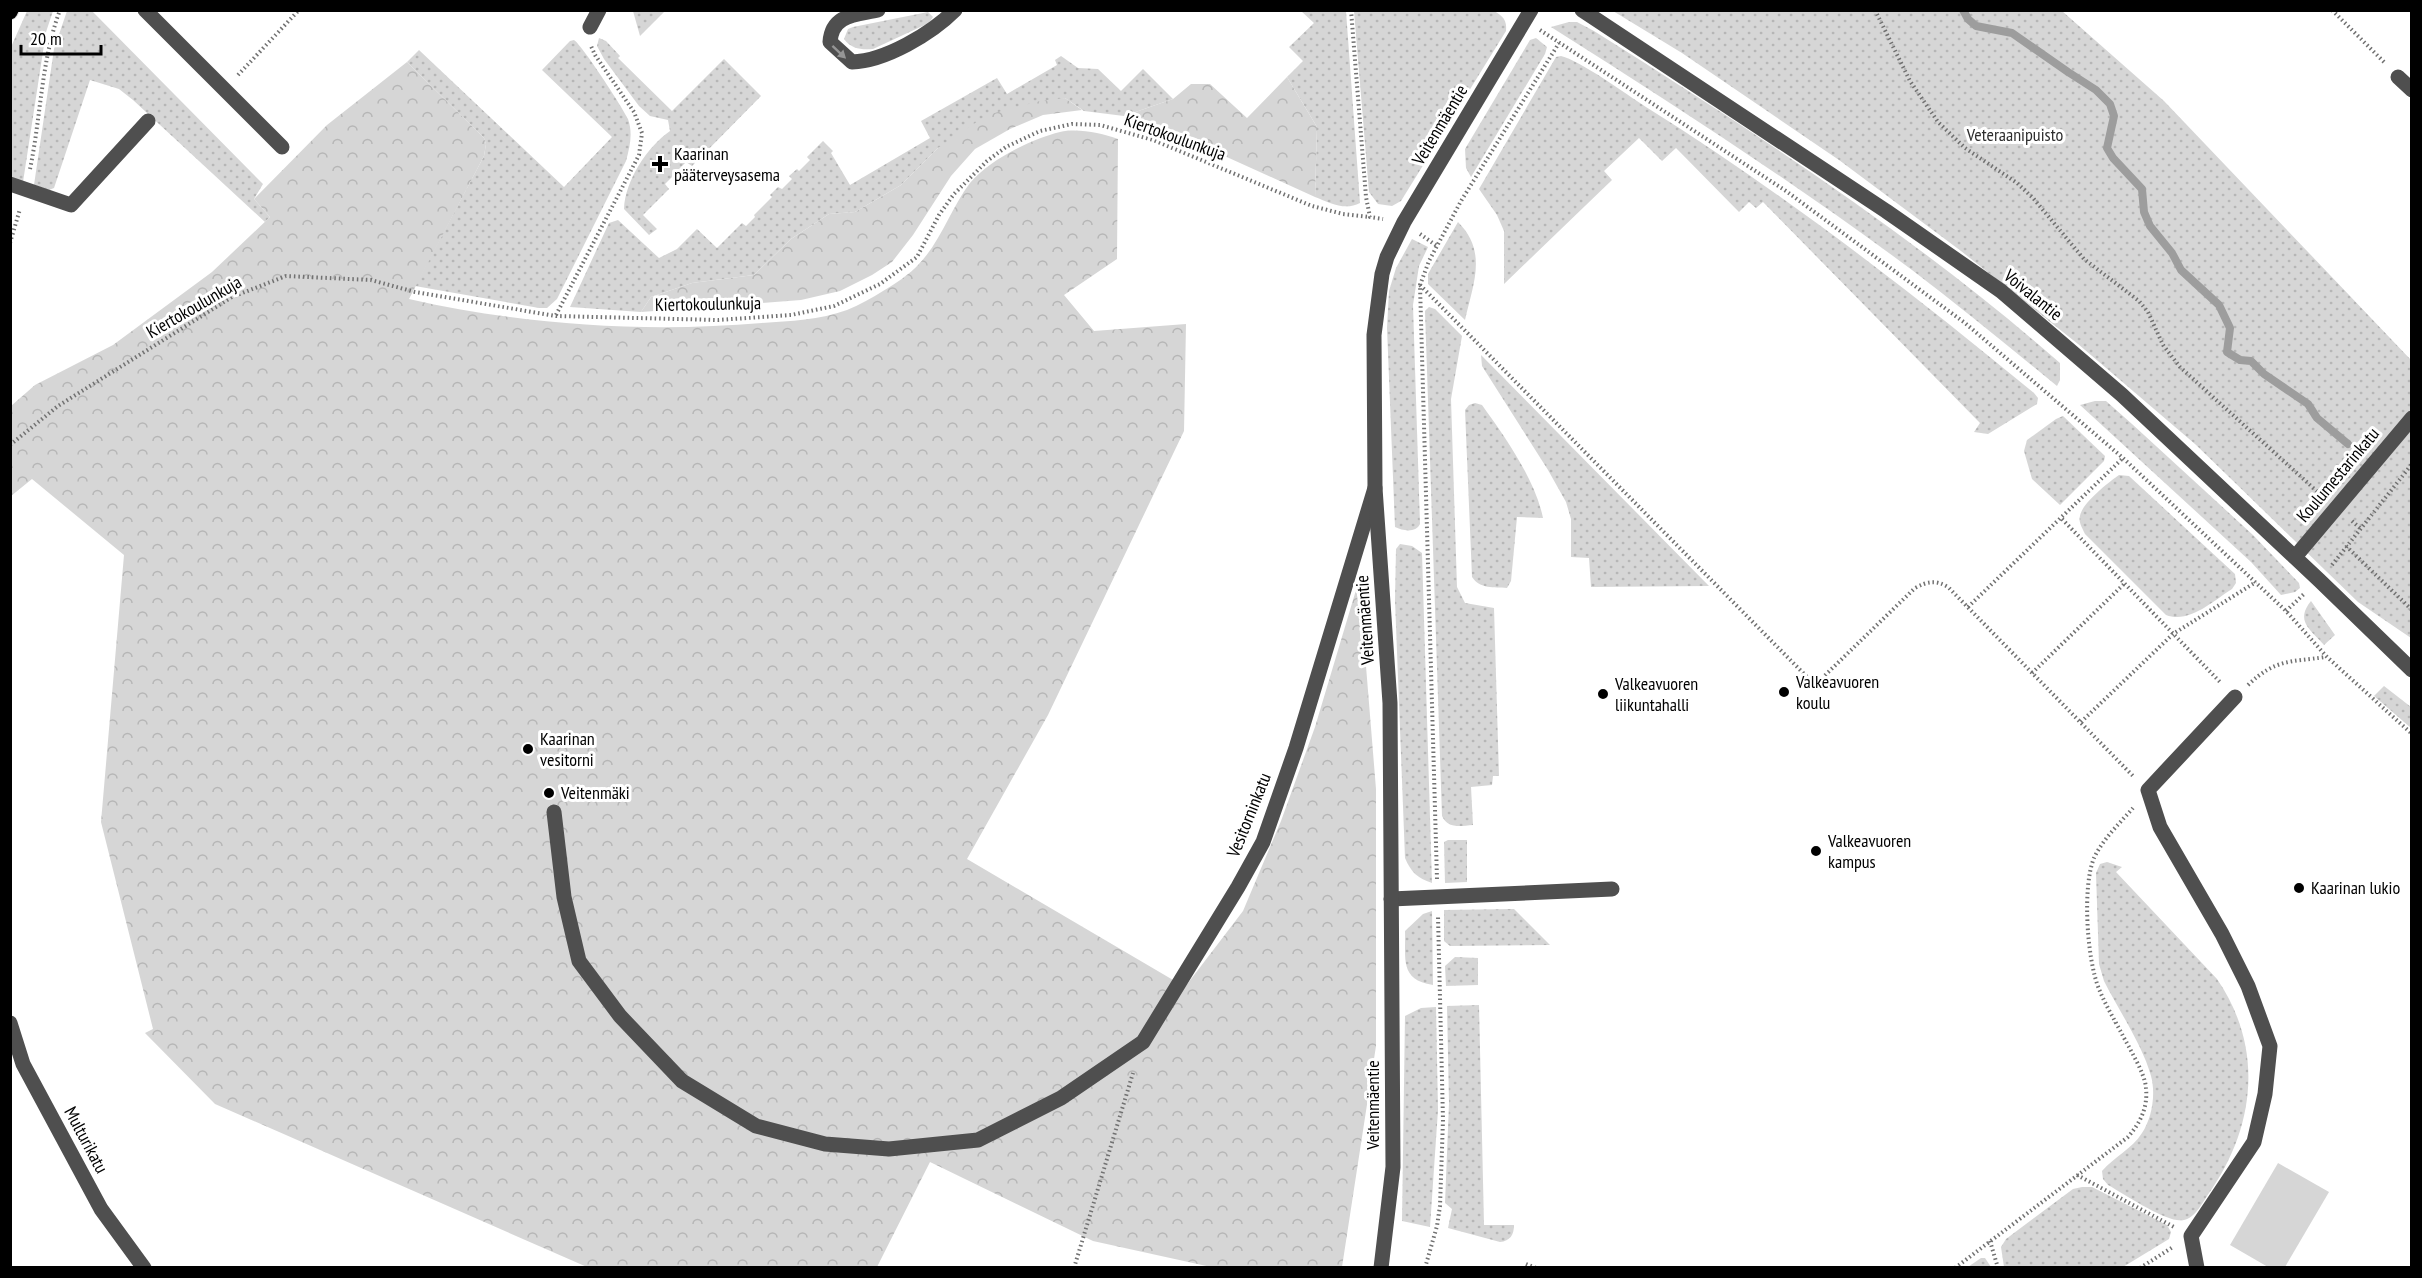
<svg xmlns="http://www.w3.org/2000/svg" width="2422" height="1278" viewBox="0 0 2422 1278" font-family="'PT Sans Narrow',sans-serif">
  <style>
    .grass { fill: url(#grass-dots) }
    .forest { fill: url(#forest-crowns) }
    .garden { fill: #d6d6d6 }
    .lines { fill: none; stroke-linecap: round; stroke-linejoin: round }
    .stream { stroke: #9d9d9d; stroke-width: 8 }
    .major-casing { stroke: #dbdbdb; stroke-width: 17 }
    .path { stroke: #717171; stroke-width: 4; stroke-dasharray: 1.5 3; stroke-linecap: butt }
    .minor { stroke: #4f4f4f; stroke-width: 15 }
    .major { stroke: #000; stroke-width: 15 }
    .oneway { fill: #959595 }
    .poi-dot { fill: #000; stroke: #fff; stroke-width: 2 }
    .labels { text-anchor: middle; stroke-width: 6; stroke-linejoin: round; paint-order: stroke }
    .street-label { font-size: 18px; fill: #000; stroke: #fff }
    .park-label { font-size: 18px; fill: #2d2d2d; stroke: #fff }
    .poi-label { font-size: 18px; fill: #000; stroke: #fff; text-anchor: start }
  </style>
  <defs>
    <pattern id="grass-dots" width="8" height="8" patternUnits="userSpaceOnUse" patternTransform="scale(1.5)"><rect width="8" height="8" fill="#d6d6d6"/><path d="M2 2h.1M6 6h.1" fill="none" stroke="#b6b6b6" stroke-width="1.8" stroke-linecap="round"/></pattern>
    <pattern id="forest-crowns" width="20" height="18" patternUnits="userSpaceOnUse" patternTransform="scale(1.5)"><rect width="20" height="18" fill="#d6d6d6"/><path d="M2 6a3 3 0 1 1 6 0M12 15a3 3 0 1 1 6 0" fill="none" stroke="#b6b6b6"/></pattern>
  </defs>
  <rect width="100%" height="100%" fill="#fff"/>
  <g class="grass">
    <path d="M27 11H53L46 32 23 182 11 178V47Z"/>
    <path d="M67 11H92L263 184 254 199 270 217 265 222 133 100 119 89 90 80 54 188 49 190 34 185 54 49Z"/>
    <path d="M633 11V10L665 11 640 36Z"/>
    <path d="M1301 11H1346L1360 203C1345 211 1330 203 1315 197L1317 127 1287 77 1303 61 1289 47 1314 23Z"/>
    <path d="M1354 11H1494C1503 16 1507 20 1506 31L1401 201 1392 206 1378 204 1369 192Z"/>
    <path d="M1613 11H2062L2164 101 2411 360V638L2358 602 2195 444 2078 344 1961 251 1839 160 1682 53Z"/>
    <path d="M928 12 933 17 929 23 873 49C862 50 851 49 844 39L848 29 853 27Z"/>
    <path d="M1569 22H1577L1594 31C1756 133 1916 237 2060 363V380L2057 386C2009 347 1961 307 1912 270 1795 183 1673 104 1551 27Z"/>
    <path d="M599 38 606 41 620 56 618 58 672 111 724 59 761 96 692 166 686 162 679 169 684 174 678 180 673 176 665 184 669 189 643 215 657 229 649 235 624 209C625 181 647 147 670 131L668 120 650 116 639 106 604 59 597 46Z"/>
    <path d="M1536 38 1547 47 1545 54 1471 177 1466 168 1465 149 1530 40Z"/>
    <path d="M574 40C582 45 623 108 628 119 633 133 630 146 626 161L557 299 547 308H539L415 286 484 156 486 144 484 138 407 62 419 50 564 187 612 137 542 70 570 41Z"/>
    <path d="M1061 56 1078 68 1098 69 1121 91 1143 69 1173 99 1124 116 1084 111 1065 98 938 148 901 185 855 212 829 214 791 239 754 275 692 283 651 297 641 312 570 307 609 223 618 220 659 258 677 249 697 229 717 248 742 223 746 226 755 217 754 215 772 197 770 195 778 187 782 189 792 179 789 176 797 169 799 171 810 160 807 157 823 141 833 151 831 153 850 185 930 138 921 121 997 78 1007 94 1057 65 1055 60Z"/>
    <path d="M1561 56C1581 61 1626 94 1646 107 1782 192 1910 291 2034 393L2038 398 2037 404 1988 434 1974 432 1980 423 1763 202 1756 208 1749 202 1739 212 1676 148 1662 161 1639 138 1604 171 1612 180 1504 284V231L1497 215 1479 189 1556 57Z"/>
    <path d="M1458 222C1488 252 1473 284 1465 320L1428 284V274Z"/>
    <path d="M1412 239 1428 247 1419 266 1413 305 1420 524C1416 533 1403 531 1395 527L1387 328 1389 291 1396 268Z"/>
    <path d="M1429 307 1435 309 1462 336 1451 399 1457 587 1465 603 1494 608 1499 776H1493L1492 785 1471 787 1473 825C1460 826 1448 829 1442 816L1425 311Z"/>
    <path d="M1481 355 1709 586 1591 587 1589 558 1571 557V519L1566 502 1548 470 1482 366Z"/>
    <path d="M2095 401H2106L2132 424 2253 535 2299 583 2300 588 2295 592 2281 595 2251 562 2080 405Z"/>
    <path d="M1475 403 1482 405C1505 437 1535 479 1543 518L1517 517 1511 581 1507 588C1494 587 1480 589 1472 577L1465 410 1469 405Z"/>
    <path d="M2063 416 2105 456 2104 461 2060 505 2032 479 2024 451 2027 440 2056 419Z"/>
    <path d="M2119 475 2129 476 2235 574 2236 583 2232 589C2213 601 2189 624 2166 615L2085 534C2083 529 2078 522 2080 516 2082 503 2109 482 2119 475Z"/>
    <path d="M1400 544 1412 546 1422 553 1432 883C1417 878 1411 872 1405 858L1395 600 1396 549Z"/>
    <path d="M2311 601 2335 635 2324 645C2310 629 2295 621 2311 601Z"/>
    <path d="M2384 686 2411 707V728L2374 696Z"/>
    <path d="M1448 840H1467V882L1445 883 1444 842Z"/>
    <path d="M2107 862 2122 867 2116 872 2217 979C2265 1049 2255 1129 2207 1196 2200 1207 2192 1223 2177 1220 2160 1218 2124 1194 2108 1185L2103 1179 2102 1171C2114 1157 2132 1149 2142 1133 2152 1118 2156 1094 2151 1076 2143 1046 2118 1009 2104 981L2099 964 2096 873 2100 864Z"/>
    <path d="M1514 909 1550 945 1450 946 1444 941V910Z"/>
    <path d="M1432 911 1433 985C1399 980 1406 958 1405 931L1423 914Z"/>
    <path d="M1455 957 1478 958V985L1446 986 1445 966Z"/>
    <path d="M1479 1005 1484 1225H1514C1514 1235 1510 1241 1500 1242L1448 1228 1452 1209 1445 1203 1449 1103 1447 1006Z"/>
    <path d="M1436 1007 1438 1110 1430 1227 1402 1221 1405 1016 1421 1008Z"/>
    <path d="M2082 1187H2092L2167 1225 2171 1232 2169 1239 2123 1267H2004L2001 1247 2006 1239 2073 1189Z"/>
    <path d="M1981 1258H1985L1991 1267H1968Z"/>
  </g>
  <g class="forest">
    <path d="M407 62 484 138 486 144 484 156 409 299C523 325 645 333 762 323 790 321 820 320 847 310 859 305 872 298 883 291 895 284 910 274 919 264 941 241 951 208 970 183 989 160 1031 139 1060 132 1078 128 1101 133 1118 139L1117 259 1064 295 1094 331 1186 324 1184 431 1048 715 967 859 1185 987 1243 911 1281 821 1315 727 1359 580 1376 789V1046L1342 1267H1211L1093 1241 930 1162 877 1267H587L215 1104 145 1033 153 1029 101 822 124 555 32 479 11 496V406L35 385 113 345 212 272 270 217 254 199 327 125Z"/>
    <path d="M1287 77 1317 127 1315 197 1165 129 1124 116 1173 99 1191 84H1210L1247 118Z"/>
    <path d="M1065 98 1082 110 1043 115 1010 129 975 149 951 176 913 235 892 262 872 275 840 291 801 300 641 312 651 297 692 283 754 275 791 239 829 214 855 212 901 185 938 148 987 115 1040 101Z"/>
  </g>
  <path class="garden" d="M2278 1163 2329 1192 2285 1267H2268L2230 1245Z"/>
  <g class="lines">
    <path class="stream" d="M1963 10 1968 19 1976 26 2012 33 2068 72 2096 90 2110 104 2114 116 2107 148 2113 158 2142 189 2144 212 2150 226 2172 253 2181 270 2219 305 2230 328 2227 352 2240 360 2251 361 2264 374 2308 404 2317 418 2348 444"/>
    <g class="major-casing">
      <path id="major" d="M10 12 11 10"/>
    </g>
    <g class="path">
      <path d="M1351 10 1366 197 1370 217 1383 219"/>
      <path d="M1875 10 1910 81 1938 122 1965 148 2017 183 2033 198 2084 259 2139 301 2148 312 2163 345 2180 367 2321 495"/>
      <path d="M2332 10 2385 63"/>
      <path d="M1540 30 1786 191 1965 323 2123 458 2286 611 2327 657 2412 734"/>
      <path d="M238 75 299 10"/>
      <path d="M30 169C41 117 41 61 60 10"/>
      <path d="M1420 234 1437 246"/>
      <path d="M10 243 20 209"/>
      <path d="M1420 285 1815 685 1915 588C1928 581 1936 580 1948 587L2133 776"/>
      <path d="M556 315 639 155 642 133 634 112 595 55 591 46"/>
      <path d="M10 445 58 406 232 297 286 276 371 280 415 292 556 316 718 320 791 315 834 306 880 284 917 257 939 215 954 194 987 161 1006 147 1040 131 1072 124 1100 125 1153 140 1312 206 1343 214 1370 217"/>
      <path d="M2062 519 2221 683"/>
      <path d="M2352 521 2361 529"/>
      <path d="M2346 546 2412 610"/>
      <path d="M2332 565 2412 464"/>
      <path d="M1968 607 2123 458"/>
      <path d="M2286 611 2304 594"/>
      <path d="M2032 673 2124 584"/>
      <path d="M2248 685C2275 659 2290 662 2326 657"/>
      <path d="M2081 722 2173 634 2256 582"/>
      <path d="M1437 879 1420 285 1429 261 1461 201 1559 43"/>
      <path d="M2077 1175 2174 1227"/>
      <path d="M1990 1241 1998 1268"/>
      <path d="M1526 1264 1536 1268"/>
      <path d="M1074 1268 1133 1073"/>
      <path d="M1425 1268 1437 1226 1440 1206 1443 1120 1438 916"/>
      <path d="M1955 1268 2128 1137C2140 1123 2148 1108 2146 1088 2145 1073 2129 1048 2122 1034 2114 1019 2105 1004 2099 989 2087 960 2082 887 2094 858 2103 839 2119 824 2133 808"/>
      <path d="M2140 1268 2173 1247"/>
    </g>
    <g class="minor">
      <path d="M145 10 282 147"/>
      <path d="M878 10C856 15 832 14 830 42L852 62C885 61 931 34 955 10"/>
      <path d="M1582 10 1886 211 2001 291 2122 395 2319 580 2412 670"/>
      <path d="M590 27 599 10"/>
      <path d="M2398 77 2412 90"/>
      <path d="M10 184 71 205 148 121"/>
      <path d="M2295 557 2412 418"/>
      <path d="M554 812 564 897 579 961 620 1016 682 1081 756 1126 825 1144 889 1149 978 1140 1061 1098 1143 1042 1238 887 1263 842 1296 748 1375 488"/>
      <path d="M1391 899 1612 889"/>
      <path d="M10 1023 23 1064 101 1209 144 1268"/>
      <path d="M1381 1268 1393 1167 1390 703 1375 488 1374 335 1382 274 1387 257 1404 222 1531 10"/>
      <path d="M2197 1268 2191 1236 2254 1142 2265 1094 2270 1046 2248 986 2222 934 2160 827 2148 790 2235 697"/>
    </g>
    <use href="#major" class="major"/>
  </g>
  <defs><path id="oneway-solid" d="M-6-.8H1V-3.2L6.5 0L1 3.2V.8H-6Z" transform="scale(1.5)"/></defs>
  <use class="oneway" href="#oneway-solid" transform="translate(839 52) rotate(43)"/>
  <g class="poi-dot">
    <path d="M657 155h6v6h6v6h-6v6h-6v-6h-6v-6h6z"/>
    <circle cx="1784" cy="692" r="6"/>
    <circle cx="1603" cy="694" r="6"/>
    <circle cx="528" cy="749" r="6"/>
    <circle cx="549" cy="793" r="6"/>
    <circle cx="1816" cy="851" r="6"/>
    <circle cx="2299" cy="888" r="6"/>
  </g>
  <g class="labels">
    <g class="street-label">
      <text transform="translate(1440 125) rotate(-59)" y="6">Veitenmäentie</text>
      <text transform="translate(1175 137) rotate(20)" y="6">Kiertokoulunkuja</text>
      <text transform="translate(2033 295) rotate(39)" y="6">Voivalantie</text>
      <text transform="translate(708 304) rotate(-1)" y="6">Kiertokoulunkuja</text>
      <text transform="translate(194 307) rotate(-30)" y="6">Kiertokoulunkuja</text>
      <text transform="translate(2338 475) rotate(-50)" y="6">Koulumestarinkatu</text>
      <text transform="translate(1365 620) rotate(-94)" y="6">Veitenmäentie</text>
      <text transform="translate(1249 815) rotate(-68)" y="6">Vesitorninkatu</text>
      <text transform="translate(1373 1105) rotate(-90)" y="6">Veitenmäentie</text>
      <text transform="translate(86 1140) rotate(62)" y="6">Multurikatu</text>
    </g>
    <g class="park-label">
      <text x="2015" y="141">Veteraanipuisto</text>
    </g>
    <g class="poi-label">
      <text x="674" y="160">Kaarinan<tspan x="674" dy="21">pääterveysasema</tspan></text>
      <text x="1796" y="688">Valkeavuoren<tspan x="1796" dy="21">koulu</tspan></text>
      <text x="1615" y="690">Valkeavuoren<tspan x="1615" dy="21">liikuntahalli</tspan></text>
      <text x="540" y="745">Kaarinan<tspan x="540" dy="21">vesitorni</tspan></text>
      <text x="561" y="799">Veitenmäki</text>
      <text x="1828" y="847">Valkeavuoren<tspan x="1828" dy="21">kampus</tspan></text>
      <text x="2311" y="894">Kaarinan lukio</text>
    </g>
  </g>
  <rect width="2422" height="1278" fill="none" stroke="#000000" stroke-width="24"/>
  <path d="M21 45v9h80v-9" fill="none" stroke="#000000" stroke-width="3"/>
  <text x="30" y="45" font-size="18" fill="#000000" stroke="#ffffff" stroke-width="4.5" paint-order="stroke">20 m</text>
</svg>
